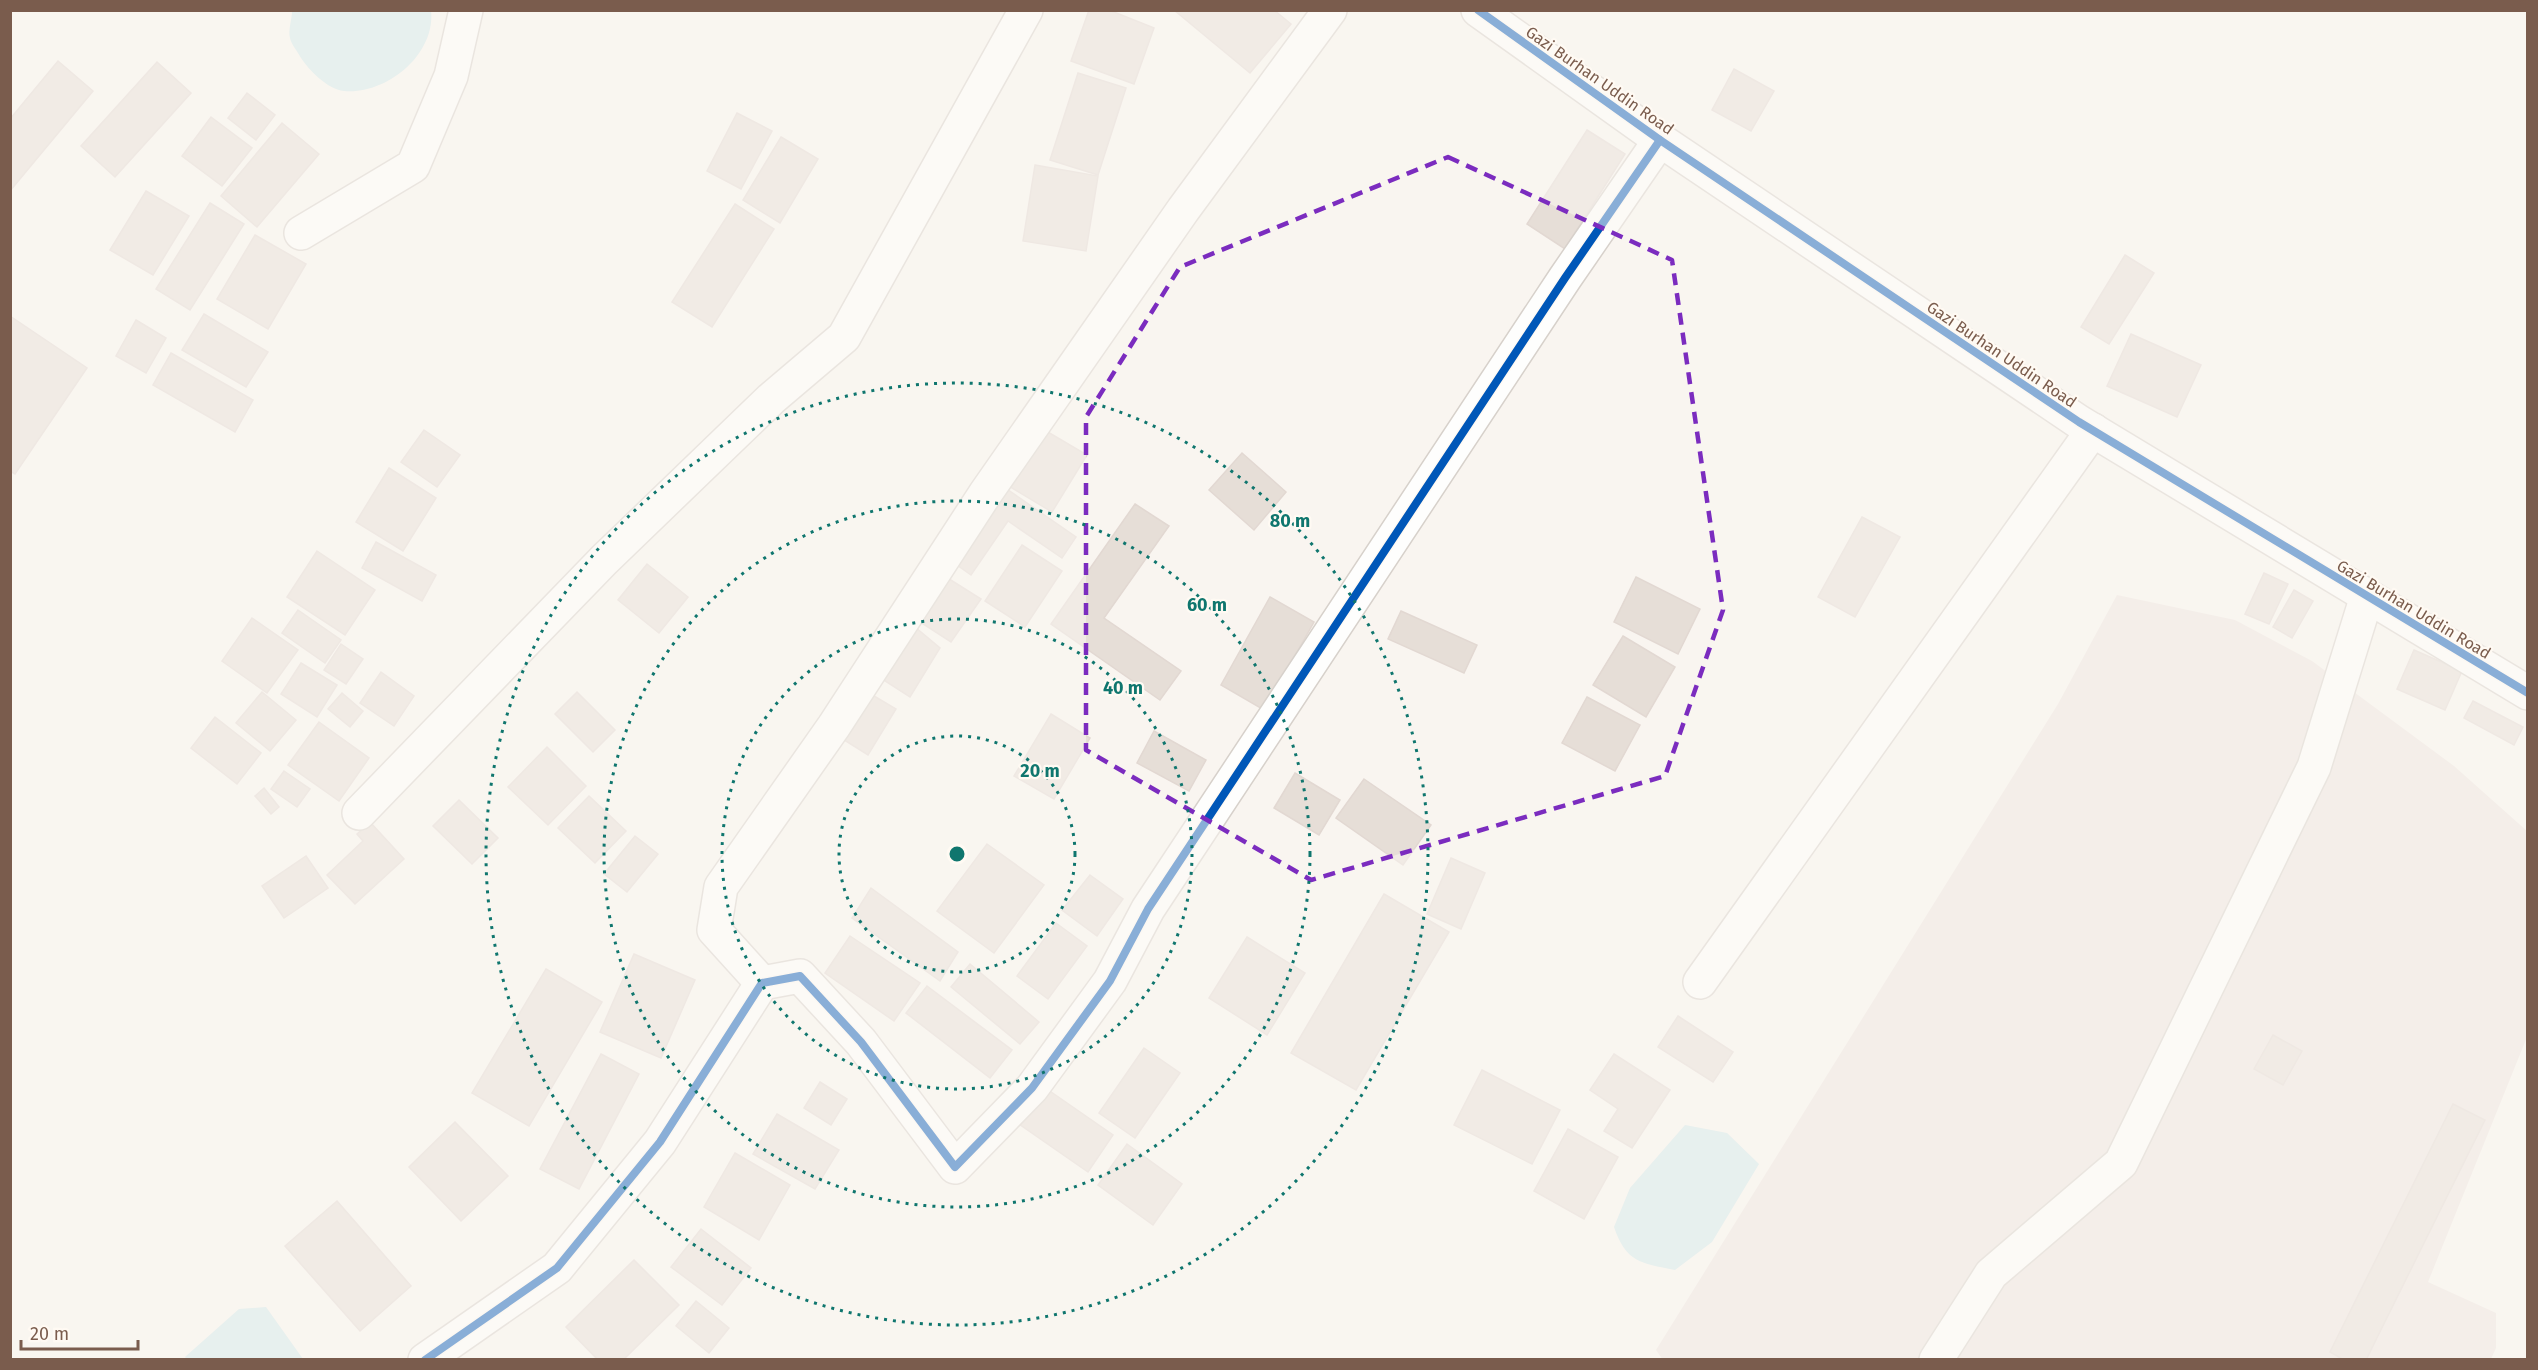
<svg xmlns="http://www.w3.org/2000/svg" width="2538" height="1370" viewBox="0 0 2538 1370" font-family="'Fira Sans',sans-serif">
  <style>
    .industrial { fill: #ede5e0 }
    .water { fill: #d0e8ea }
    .building { fill: #e6ded7; stroke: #e2d8d2; stroke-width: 1.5 }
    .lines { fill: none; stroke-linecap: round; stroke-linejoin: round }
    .minor-casing { stroke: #d7d1cb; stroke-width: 36 }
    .minor { stroke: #fefefd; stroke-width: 33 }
    .cycleway-casing { stroke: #fffaf3; stroke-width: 11 }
    .cycleway { stroke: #0057b8; stroke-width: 8 }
    .marked { fill: none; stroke: #7b2cbf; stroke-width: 4.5; stroke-dasharray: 12 8; stroke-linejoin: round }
    .ring { fill: none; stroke: #0f766e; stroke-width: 3; stroke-dasharray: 3 6 }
    .labels { text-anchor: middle; stroke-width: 4.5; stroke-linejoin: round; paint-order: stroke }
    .street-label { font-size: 16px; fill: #7a5c4d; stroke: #fffaf3 }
    .centre { fill: #0f766e; stroke: #fffaf3; stroke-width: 3 }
    .ring-label { font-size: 18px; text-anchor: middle; font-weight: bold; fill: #0f766e; stroke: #fffaf3; stroke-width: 4.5; stroke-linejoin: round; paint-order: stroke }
  </style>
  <rect width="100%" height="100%" fill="#f9f5f0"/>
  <path class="industrial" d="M2117 595 2235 620 2312 661 2454 766 2527 831V1037L2428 1282 2496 1313V1348L2491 1359 1663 1360 1656 1350 2058 704Z"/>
  <g class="water">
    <path d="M431 10C436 55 386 95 344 91 327 89 309 70 301 58 298 52 291 44 290 38 288 30 292 19 292 11Z"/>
    <path d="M1685 1125 1727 1133 1759 1164 1712 1242 1675 1270C1640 1263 1626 1262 1614 1227L1630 1188Z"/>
    <path d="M266 1307 303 1359H187L185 1357 239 1309Z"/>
  </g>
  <g class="building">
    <path d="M1089 10H1109L1154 28 1134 84 1071 61Z"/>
    <path d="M1174 10H1274L1291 24 1250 73Z"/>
    <path d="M58 61 93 91 10 191V119Z"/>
    <path d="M157 62 191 93 115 177 81 146Z"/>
    <path d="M1734 69 1774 91 1751 131 1712 110Z"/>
    <path d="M1078 73 1126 88 1098 175 1050 160Z"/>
    <path d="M247 93 275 115 256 140 228 118Z"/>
    <path d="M737 113 772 131 741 189 707 171Z"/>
    <path d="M211 117 252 148 222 186 182 156Z"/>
    <path d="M282 123 319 154 257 227 221 196Z"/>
    <path d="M1587 130 1625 154 1565 249 1527 224Z"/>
    <path d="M781 137 818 159 780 223 743 200Z"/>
    <path d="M1035 165 1098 176 1086 251 1023 241Z"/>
    <path d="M146 191 189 216 153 275 110 250Z"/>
    <path d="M210 203 244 224 190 310 156 289Z"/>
    <path d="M735 204 774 229 712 327 672 302Z"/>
    <path d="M255 235 306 264 268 329 217 299Z"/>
    <path d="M2125 255 2154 273 2109 344 2081 327Z"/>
    <path d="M204 314 268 352 246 387 182 350Z"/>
    <path d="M10 316 87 368 15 474 10 471Z"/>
    <path d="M136 320 166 338 146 373 116 356Z"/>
    <path d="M2131 334 2201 365 2177 417 2107 386Z"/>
    <path d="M171 353 253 400 235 432 153 385Z"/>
    <path d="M1041 428 1087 455 1052 512 1007 485Z"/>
    <path d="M424 430 460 455 437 487 401 462Z"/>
    <path d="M1242 453 1286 492 1254 530 1209 490Z"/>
    <path d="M389 468 436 498 403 551 356 522Z"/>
    <path d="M1001 485 1076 537 1062 558 1008 521 971 575 950 560Z"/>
    <path d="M1135 504 1169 526 1104 618 1181 671 1160 700 1051 624Z"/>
    <path d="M1862 517 1900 537 1855 617 1818 597Z"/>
    <path d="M376 542 436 575 422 601 362 568Z"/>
    <path d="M1022 545 1062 571 1025 627 985 601Z"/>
    <path d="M317 551 375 590 345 635 287 597Z"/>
    <path d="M647 564 688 597 659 633 618 600Z"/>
    <path d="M2264 573 2288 584 2269 624 2245 614Z"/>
    <path d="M946 577 981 599 951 642 917 620Z"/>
    <path d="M1636 577 1700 609 1678 654 1614 622Z"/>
    <path d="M2294 590 2313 601 2292 638 2273 627Z"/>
    <path d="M1270 597 1314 622 1264 710 1221 685Z"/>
    <path d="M298 610 341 640 325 663 282 633Z"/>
    <path d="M1401 611 1477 645 1464 673 1388 639Z"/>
    <path d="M252 618 298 650 267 693 222 661Z"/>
    <path d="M915 627 940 648 910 697 879 677Z"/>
    <path d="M1623 636 1675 667 1646 717 1593 685Z"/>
    <path d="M341 644 363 659 346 684 324 670Z"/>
    <path d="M2414 650 2462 671 2445 710 2397 689Z"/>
    <path d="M301 663 337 685 317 717 281 694Z"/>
    <path d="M381 672 414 696 394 726 360 703Z"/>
    <path d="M262 692 296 720 270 751 236 723Z"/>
    <path d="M577 692 615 730 593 752 555 714Z"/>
    <path d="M342 693 363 711 350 727 328 709Z"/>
    <path d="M869 693 896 709 868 755 841 738Z"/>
    <path d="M1587 697 1640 725 1615 771 1562 743Z"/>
    <path d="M2473 701 2523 727 2514 745 2464 718Z"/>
    <path d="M1051 714 1090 738 1054 799 1014 776Z"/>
    <path d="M215 717 261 753 237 784 191 748Z"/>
    <path d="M319 722 369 758 339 801 288 765Z"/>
    <path d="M1154 731 1206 760 1189 791 1137 763Z"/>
    <path d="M547 747 586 786 548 825 508 787Z"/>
    <path d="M284 771 310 789 297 807 271 789Z"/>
    <path d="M1295 773 1340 800 1319 835 1274 808Z"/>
    <path d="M1364 779 1431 825 1403 865 1336 818Z"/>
    <path d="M264 788 279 807 271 814 255 796Z"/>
    <path d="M589 796 626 831 595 863 558 828Z"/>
    <path d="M459 800 498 838 472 864 433 826Z"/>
    <path d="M370 822 404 859 355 904 327 875 363 841 357 834Z"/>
    <path d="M635 836 658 854 627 892 604 874Z"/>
    <path d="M987 844 1044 885 994 953 937 911Z"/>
    <path d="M306 856 328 888 284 918 262 886Z"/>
    <path d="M1451 858 1485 873 1461 929 1427 914Z"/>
    <path d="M1090 875 1123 899 1097 936 1062 910Z"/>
    <path d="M871 888 958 952 940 981 852 918Z"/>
    <path d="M1384 894 1449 932 1356 1090 1291 1053Z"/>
    <path d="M1056 923 1087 946 1048 999 1017 976Z"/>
    <path d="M850 936 920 983 894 1021 825 973Z"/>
    <path d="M1247 937 1305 973 1267 1035 1209 998Z"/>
    <path d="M634 954 695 980 661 1058 600 1032Z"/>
    <path d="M970 964 1039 1022 1020 1044 951 987Z"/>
    <path d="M546 969 602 1002 529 1126 472 1093Z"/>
    <path d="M927 986 1012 1050 990 1078 906 1013Z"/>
    <path d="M1678 1016 1733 1052 1713 1082 1658 1047Z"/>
    <path d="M2273 1035 2302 1051 2283 1085 2254 1069Z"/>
    <path d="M1144 1048 1180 1073 1135 1138 1099 1113Z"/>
    <path d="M601 1054 639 1074 579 1189 540 1169Z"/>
    <path d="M1614 1054 1670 1090 1632 1148 1604 1131 1618 1109 1590 1090Z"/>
    <path d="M1482 1070 1560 1110 1532 1164 1454 1125Z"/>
    <path d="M820 1082 847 1099 831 1125 804 1108Z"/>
    <path d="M1044 1087 1113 1135 1088 1172 1019 1124Z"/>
    <path d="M2453 1104 2485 1120 2366 1360H2344L2330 1352Z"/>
    <path d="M777 1114 839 1150 815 1189 753 1154Z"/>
    <path d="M455 1122 508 1176 461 1221 409 1167Z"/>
    <path d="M1568 1129 1618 1157 1584 1219 1534 1191Z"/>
    <path d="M1127 1144 1182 1184 1153 1225 1098 1185Z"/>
    <path d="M735 1153 790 1185 759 1240 704 1207Z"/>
    <path d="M337 1201 411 1286 360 1331 285 1246Z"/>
    <path d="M701 1229 751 1268 722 1305 671 1267Z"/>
    <path d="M634 1260 679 1305 623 1360H598L566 1327Z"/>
    <path d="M696 1301 729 1328 709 1353 676 1326Z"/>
  </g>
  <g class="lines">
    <g class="minor-casing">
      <g id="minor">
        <path d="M1478 10 1660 140 2079 422 2528 693"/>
        <path d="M301 233 413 166 451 76 466 10"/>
        <path d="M359 813 604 560 771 399 844 337 1026 10"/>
        <path d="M1700 982 2093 430"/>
        <path d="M762 983 714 930 721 887 834 726 985 494 1183 210 1330 10"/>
        <path d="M425 1360 557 1268 660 1142 762 983 800 976 861 1042 955 1167 1032 1088 1110 981 1148 909 1565 278 1660 140"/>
        <path d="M1936 1360 1991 1274 2121 1163 2314 767 2367 596"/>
      </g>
    </g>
    <use href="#minor" class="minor"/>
    <g class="cycleway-casing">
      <g id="cycleway">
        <path d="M1478 10 1660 140 2079 422 2528 693"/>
        <path d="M425 1360 557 1268 660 1142 762 983 800 976 861 1042 955 1167 1032 1088 1110 981 1148 909 1565 278 1660 140"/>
      </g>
    </g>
    <use href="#cycleway" class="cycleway"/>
  </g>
  <path d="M0 0H2538V1370H0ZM1448 157 1672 260 1723 610 1665 776 1311 880 1086 750V417L1180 267Z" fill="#f9f5f0" fill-opacity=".55" fill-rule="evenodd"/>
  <path class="marked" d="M1448 157 1672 260 1723 610 1665 776 1311 880 1086 750V417L1180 267Z"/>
  <g class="ring">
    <circle cx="957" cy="854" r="118"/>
    <circle cx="957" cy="854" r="235"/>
    <circle cx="957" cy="854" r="353"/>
    <circle cx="957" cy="854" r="471"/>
  </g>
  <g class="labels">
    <g class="street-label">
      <text transform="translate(1600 80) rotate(35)" y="6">Gazi Burhan Uddin Road</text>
      <text transform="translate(2002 354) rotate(34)" y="6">Gazi Burhan Uddin Road</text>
      <text transform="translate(2414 609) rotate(31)" y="6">Gazi Burhan Uddin Road</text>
    </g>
  </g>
  <circle cx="957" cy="854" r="9" class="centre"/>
  <g class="ring-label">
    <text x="1290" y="527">80 m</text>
    <text x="1207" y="611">60 m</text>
    <text x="1123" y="694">40 m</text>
    <text x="1040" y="777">20 m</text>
  </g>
  <rect width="2538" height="1370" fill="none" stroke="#7a5c4d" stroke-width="24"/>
  <path d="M21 1340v9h117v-9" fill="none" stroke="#7a5c4d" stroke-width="3"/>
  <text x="30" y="1340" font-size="18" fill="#7a5c4d" stroke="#fffaf3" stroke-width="4.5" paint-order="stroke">20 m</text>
</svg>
